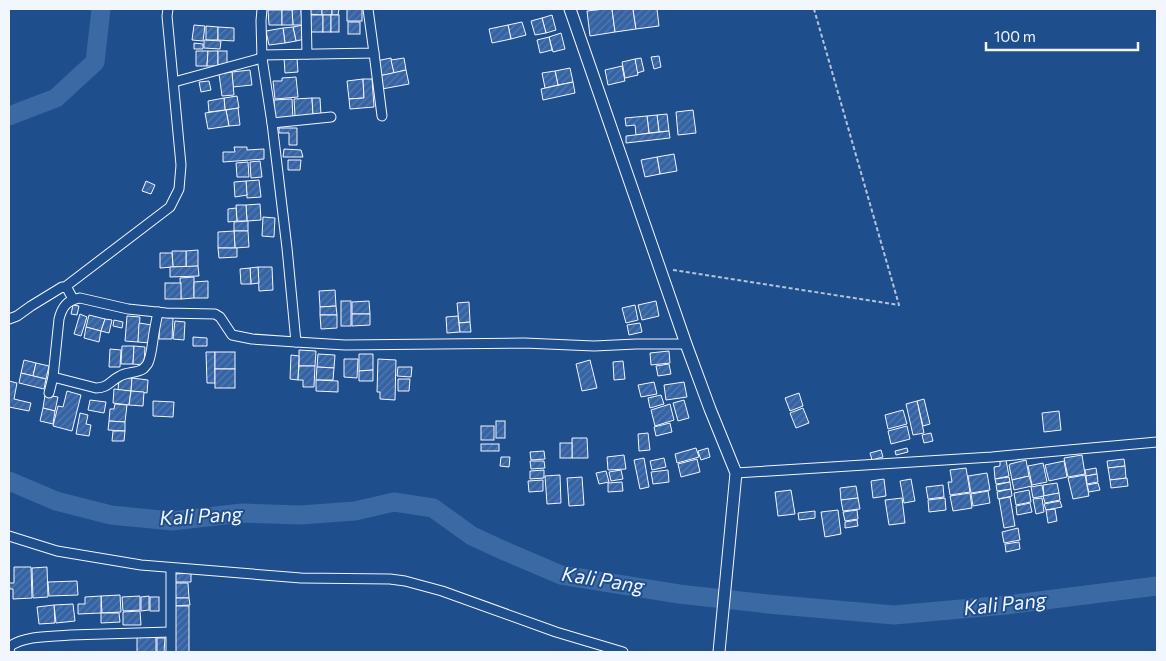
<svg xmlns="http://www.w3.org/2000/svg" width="1166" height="661" viewBox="0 0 1166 661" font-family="Commissioner,sans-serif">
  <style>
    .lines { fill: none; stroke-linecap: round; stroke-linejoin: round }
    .river { stroke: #3b69a3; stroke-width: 19 }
    .building { fill: url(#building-hatch); stroke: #f2f6ff }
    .minor-casing { stroke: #f2f6ff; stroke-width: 11 }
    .tertiary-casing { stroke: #f2f6ff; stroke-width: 13 }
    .path { stroke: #b3c4dc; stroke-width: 2; stroke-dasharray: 4 2.5; stroke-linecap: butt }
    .minor { stroke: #1f4e8c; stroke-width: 9 }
    .tertiary { stroke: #1f4e8c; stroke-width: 11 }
    .labels { text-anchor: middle; stroke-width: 4; stroke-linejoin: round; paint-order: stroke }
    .water-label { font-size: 20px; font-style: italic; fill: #f2f6ff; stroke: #1f4e8c }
  </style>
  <defs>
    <pattern id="building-hatch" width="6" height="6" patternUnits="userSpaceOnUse" patternTransform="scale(1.25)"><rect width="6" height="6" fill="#3563a3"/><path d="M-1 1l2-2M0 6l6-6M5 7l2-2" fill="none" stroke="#537ab1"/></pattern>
  </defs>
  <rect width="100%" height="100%" fill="#1f4e8c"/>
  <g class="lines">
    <g class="river">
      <path d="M9 116 56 98 95 62 101 9"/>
      <path d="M9 481 56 501 111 515 172 521 242 513 300 515 355 511 394 502 433 508 472 536 507 552 561 575 679 594 768 604 894 615 1006 605 1157 586"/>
    </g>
  </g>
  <g class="building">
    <path d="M301 9 302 25H293L292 10Z"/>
    <path d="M309 9H322V15L309 14Z"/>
    <rect x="322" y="9" width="10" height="6"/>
    <path d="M332 9H339L338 15H332Z"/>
    <rect x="347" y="9" width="15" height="12"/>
    <path d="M605 9H612L615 32 590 36 587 11Z"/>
    <path d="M612 9H633L636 29 615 32Z"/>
    <path d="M633 9H657L659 26 636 29Z"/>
    <path d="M268 10H282V25H269Z"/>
    <path d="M282 10H292L293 25H282Z"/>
    <rect x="308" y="15" width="15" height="17"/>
    <rect x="323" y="15" width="8" height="17"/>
    <rect x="331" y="15" width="8" height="17"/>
    <path d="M552 15 556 30 546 33 542 18Z"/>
    <path d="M542 18 546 33 535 35 531 21Z"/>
    <rect x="348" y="22" width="12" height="12"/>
    <path d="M522 22 526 35 511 39 508 25Z"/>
    <path d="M194 25 205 26 203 41 192 40Z"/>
    <path d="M303 25 305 39 296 41 293 27Z"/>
    <path d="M508 25 511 39 492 43 489 29Z"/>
    <path d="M206 26 218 27V40H206Z"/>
    <path d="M218 27 234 28V41L218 40Z"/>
    <path d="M293 27 296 41 285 43 283 28Z"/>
    <path d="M283 28 285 43 269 45 266 31Z"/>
    <path d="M561 33 565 49 553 52 549 37Z"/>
    <path d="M549 37 552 50 540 53 537 40Z"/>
    <path d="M204 40 221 41 220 49 204 48Z"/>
    <path d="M194 43 203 44V49H194Z"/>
    <path d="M196 51H208L207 66H196Z"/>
    <path d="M208 51H218V66H207Z"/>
    <rect x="218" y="51" width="9" height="14"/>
    <path d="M659 56 661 67 654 69 651 57Z"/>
    <path d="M284 58H297L298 72 285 73Z"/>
    <path d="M391 58 394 73 379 76 376 61Z"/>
    <path d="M404 58 406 70 394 73 391 60Z"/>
    <path d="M641 58 644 71 637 73 635 59Z"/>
    <path d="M635 59 638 75 625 78 622 62Z"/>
    <path d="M622 66 625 81 608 85 605 70Z"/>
    <path d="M570 68 573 82 558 85 555 71Z"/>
    <path d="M250 70 252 85 233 87 232 72Z"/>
    <path d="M406 70 409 84 382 89 379 76Z"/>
    <path d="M555 71 558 85 545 88 542 73Z"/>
    <path d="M232 72 234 95 222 96 219 74Z"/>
    <path d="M296 77 298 97 275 99 273 81H282V78Z"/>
    <path d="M363 79 364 98 349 99 347 81Z"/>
    <path d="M363 79H372L374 107 350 109 349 99 364 98Z"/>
    <path d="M209 81 211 90 201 92 199 82Z"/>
    <path d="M573 82 575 93 543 100 541 89Z"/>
    <path d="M237 96 239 108 225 110 224 98Z"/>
    <path d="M224 98 225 110 209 112 208 101Z"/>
    <path d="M312 98 313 115 295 116 294 99Z"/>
    <path d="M312 98H320L321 115H313Z"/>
    <path d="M292 99 293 120 275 121 274 100Z"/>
    <path d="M238 108 240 125 229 126 226 110Z"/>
    <path d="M226 110 229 126 208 129 205 113Z"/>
    <path d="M693 110 696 133 678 135 676 112Z"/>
    <path d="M667 114 669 131 659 132 657 115Z"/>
    <path d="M657 115 659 132 649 133 647 116Z"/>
    <path d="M647 116 649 133 636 135 635 125 626 126 625 118Z"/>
    <path d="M279 128H297V145H289V133H279Z"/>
    <path d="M669 131 670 138 626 143V136Z"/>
    <path d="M234 147H247V150L264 149V159L223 162V152H235Z"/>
    <path d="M284 149 301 150 303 157H283Z"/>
    <path d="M674 154 677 171 660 174 657 157Z"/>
    <path d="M657 157 660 174 645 177 641 160Z"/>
    <path d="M288 160H301L300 170H288Z"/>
    <path d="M260 161 262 177 251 178 250 162Z"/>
    <path d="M248 162 249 177H237L236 163Z"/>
    <path d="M259 180 261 197 247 198 246 181Z"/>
    <path d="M146 181 155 185 151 194 142 191Z"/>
    <path d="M246 181 247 195 235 197 234 182Z"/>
    <path d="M260 204 261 220 247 221 246 205Z"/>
    <path d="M236 205H246L247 221H237Z"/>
    <path d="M236 208 237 221 228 222V209Z"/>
    <path d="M263 217 275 218 274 237 262 236Z"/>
    <path d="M248 221V231H234V222Z"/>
    <path d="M234 231H248L249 247 235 248Z"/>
    <path d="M234 231 235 248H218V232Z"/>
    <path d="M218 248H237V257L219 258Z"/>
    <path d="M198 250V266L186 267V251Z"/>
    <path d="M172 251H186V267H173Z"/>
    <path d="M160 253H172L173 267 160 268Z"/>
    <path d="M198 266 199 276 170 277V267Z"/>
    <path d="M258 267H272L273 290 259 291Z"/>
    <path d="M258 267 259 283 251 284 250 268Z"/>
    <path d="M250 268 251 284H241L240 269Z"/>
    <path d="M194 277V298L181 299 180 278Z"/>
    <path d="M208 281V298H194V282Z"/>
    <rect x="165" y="283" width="16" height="16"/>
    <path d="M335 290 336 306 320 307 319 291Z"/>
    <rect x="341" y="301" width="10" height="25"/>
    <path d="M369 301 370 314H352V302Z"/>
    <path d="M656 301 659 316 642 320 638 305Z"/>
    <path d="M469 302 470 322 459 323 457 303Z"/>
    <path d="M73 305 79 306 77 315 71 314Z"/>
    <path d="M635 305 638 320 626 323 622 308Z"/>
    <path d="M336 306 337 315H320V307Z"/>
    <path d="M80 314 87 317 81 336 74 334Z"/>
    <path d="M352 314H370V325L352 326Z"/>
    <path d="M89 315 105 319 101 331 86 327Z"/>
    <path d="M320 315H337V328L321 329Z"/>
    <path d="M127 316 140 317 138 342 125 341Z"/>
    <path d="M458 316 460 332 447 333 446 317Z"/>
    <path d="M160 317 173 318 172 339H159Z"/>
    <path d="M105 319 112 320 109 333 101 331Z"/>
    <path d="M114 320 123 322 122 328 113 326Z"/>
    <path d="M175 321 185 322 184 340 173 339Z"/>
    <path d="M470 322 471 332H460L459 323Z"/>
    <path d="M139 323 152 325 150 343 138 342Z"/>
    <path d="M640 323 642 332 629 335 627 325Z"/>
    <path d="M86 327 101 331 99 342 84 338Z"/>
    <path d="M193 337 207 338V346H193Z"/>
    <path d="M122 346H134L133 364H121Z"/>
    <path d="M134 346 145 347 144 365 133 364Z"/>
    <path d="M110 349 121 350 120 367H109Z"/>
    <path d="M299 350 316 351 315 366H299Z"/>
    <path d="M669 351 670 363 651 365 650 353Z"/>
    <path d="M206 352H215V383H207Z"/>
    <rect x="215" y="352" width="20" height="17"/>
    <path d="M318 354 335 355 334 368 317 367Z"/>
    <path d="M359 354H373V370L359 371Z"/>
    <path d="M291 355 299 356 298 380 290 379Z"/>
    <path d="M344 359H358L357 378 344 377Z"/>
    <path d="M378 359 396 360 395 400 380 399V392H377Z"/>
    <path d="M24 360 36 363 33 376 21 373Z"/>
    <path d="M590 360 597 388 582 391 576 364Z"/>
    <path d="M623 361 625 379 614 380 613 362Z"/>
    <path d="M36 363 49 366 46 379 33 376Z"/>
    <path d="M669 364 671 374 658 376 656 366Z"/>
    <path d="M299 366H315L314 387H303V380H298Z"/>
    <path d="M317 367 334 368 333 380H316Z"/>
    <path d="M398 367H412L411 377 397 376Z"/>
    <rect x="215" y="369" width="20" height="19"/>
    <path d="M373 370V381H359V371Z"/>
    <path d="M21 373 46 379 44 389 19 383Z"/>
    <path d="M119 377 132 378 131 391 118 390Z"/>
    <path d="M132 378 148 380 147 393 131 391Z"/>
    <path d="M398 379H410L409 391H398Z"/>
    <path d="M316 380 338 381V392L316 391Z"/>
    <path d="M9 381 17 383 14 399 31 403 29 411 9 407Z"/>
    <path d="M654 382 657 394 641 397 638 385Z"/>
    <path d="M684 382 687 397 666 400 664 385Z"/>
    <path d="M114 389 131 391 129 405 113 403Z"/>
    <path d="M67 391 81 395 72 431 53 426 58 406 63 407Z"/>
    <path d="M131 391 144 392 143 406 129 405Z"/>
    <path d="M799 393 803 406 790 411 785 398Z"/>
    <path d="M45 395 58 397 55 411 43 408Z"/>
    <path d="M661 395 664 404 650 408 648 398Z"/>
    <path d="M924 399 930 424 923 426 917 401Z"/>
    <path d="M90 400 106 402 104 413 88 410Z"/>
    <path d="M684 400 689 418 678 421 673 403Z"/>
    <path d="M153 401 174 402 173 417 153 416Z"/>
    <path d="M917 401 924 433 913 435 906 404Z"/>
    <path d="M115 404 127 405 125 422 109 421 110 409H114Z"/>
    <path d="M670 404 674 420 655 426 651 410Z"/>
    <path d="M43 408 55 411 53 424 40 421Z"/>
    <path d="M803 408 809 423 796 428 790 413Z"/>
    <path d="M903 410 907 424 888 429 885 415Z"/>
    <path d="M1059 411 1061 430 1044 432 1042 413Z"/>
    <path d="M80 413 88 415 86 424 91 425 89 436 76 434Z"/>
    <path d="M109 421 125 422V431L108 430Z"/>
    <rect x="496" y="421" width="9" height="17"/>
    <path d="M670 423 672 432 656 436 654 427Z"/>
    <rect x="481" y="426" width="13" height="14"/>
    <path d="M907 426 910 439 891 444 888 431Z"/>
    <path d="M113 431H125L124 441H112Z"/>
    <path d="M648 433 650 450 639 451 638 434Z"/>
    <path d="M931 433 933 441 924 443 922 435Z"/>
    <path d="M572 438H587L588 458H572Z"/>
    <rect x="560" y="443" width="12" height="15"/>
    <rect x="481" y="444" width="18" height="7"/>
    <path d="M696 448 699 457 677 463 675 454Z"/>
    <path d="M708 448 710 457 701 460 698 451Z"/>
    <path d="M907 448 908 452 896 455 895 451Z"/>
    <path d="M881 450 883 457 872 460 870 453Z"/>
    <path d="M544 451 545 459 531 460 530 452Z"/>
    <path d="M624 455 626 469 608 470 607 457Z"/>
    <path d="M1082 455 1085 474 1068 477 1064 458Z"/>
    <path d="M501 457H510L509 467 500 466Z"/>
    <path d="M644 458 649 487 640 489 634 460Z"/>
    <path d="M664 458 666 467 652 470 650 461Z"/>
    <path d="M697 459 700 472 681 477 678 464Z"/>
    <path d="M1124 459 1125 466 1108 468 1107 461Z"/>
    <path d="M1006 460 1009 476 995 479 994 467 1000 466V461Z"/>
    <path d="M1026 460 1029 476 1012 480 1009 465H1010V464Z"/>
    <path d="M530 461H544L545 468 531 469Z"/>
    <path d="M1064 461 1067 477 1049 481 1045 465Z"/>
    <path d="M1043 463 1047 482 1032 485 1028 466Z"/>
    <path d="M1125 466 1126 478 1110 480 1108 468Z"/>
    <path d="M966 468 970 492 950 495 948 482H952L950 470Z"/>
    <path d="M1096 468 1097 474 1086 476 1085 470Z"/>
    <path d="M544 470V478L530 479V471Z"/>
    <path d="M621 470 623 479 611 481 609 472Z"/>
    <path d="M668 470 669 482 653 484 651 472Z"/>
    <path d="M606 471 609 482 599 484 596 473Z"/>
    <path d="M987 473 990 490 971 493 968 476Z"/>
    <path d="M1097 474 1098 482 1087 484 1086 476Z"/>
    <path d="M560 475 561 503 547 504 545 476Z"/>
    <path d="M1085 475 1089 496 1073 499 1068 478Z"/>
    <path d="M1029 476 1032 486 1014 490 1012 480Z"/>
    <path d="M582 477 584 505 569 506 567 478Z"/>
    <path d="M1009 477 1010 482 996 484 995 479Z"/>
    <path d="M1127 478 1128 486 1111 488 1110 480Z"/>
    <path d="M884 479 886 496 873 498 871 481Z"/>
    <path d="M911 479 915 501 904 503 900 481Z"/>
    <path d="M543 480V491L529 492 528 481Z"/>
    <path d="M622 482 623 491 608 492V483Z"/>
    <path d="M1010 482 1011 489 997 491 996 485Z"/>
    <path d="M1057 483 1059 493 1044 496 1043 485Z"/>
    <path d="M1098 483 1100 490 1089 492 1087 485Z"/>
    <path d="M943 485 944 497 928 499 926 487Z"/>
    <path d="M1042 485 1044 496 1033 498 1031 487Z"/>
    <path d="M856 486 858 498 841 500 840 488Z"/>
    <path d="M1011 489 1012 496 998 499 997 492Z"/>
    <path d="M791 490 795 514 778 516 775 492Z"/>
    <path d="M1029 490 1031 502 1016 505 1014 493Z"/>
    <path d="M988 491 990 503 973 506 971 494Z"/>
    <path d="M970 493 972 508 953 511 950 496Z"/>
    <path d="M1059 493 1060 500 1045 503 1043 496Z"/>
    <path d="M1010 497 1015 526 1004 528 999 499Z"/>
    <path d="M858 498 860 509 843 511 841 500Z"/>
    <path d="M902 498 905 523 889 525 885 500Z"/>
    <path d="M945 498 946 510 929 512 928 500Z"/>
    <path d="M1042 498 1044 512 1036 514 1033 499Z"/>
    <path d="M1060 501 1062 507 1046 510 1044 504Z"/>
    <path d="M1030 503 1032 512 1017 515 1016 506Z"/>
    <path d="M1055 509 1057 521 1048 523 1046 510Z"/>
    <path d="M838 510 841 534 825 537 821 512Z"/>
    <path d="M857 510 858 519 845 521 843 512Z"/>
    <path d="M815 511V518L799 520 798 513Z"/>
    <path d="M857 520 858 526 845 528V522Z"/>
    <path d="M1018 528 1020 540 1004 543 1002 532Z"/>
    <path d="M1019 542 1020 549 1006 552 1005 544Z"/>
    <path d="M14 567H31L32 598 13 599V589H10L9 583H14Z"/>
    <path d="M47 567 48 597 33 598 32 568Z"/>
    <path d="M191 573V582H175V574Z"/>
    <path d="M77 581 78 595 49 596 48 582Z"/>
    <path d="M175 583H188L189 598H175Z"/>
    <path d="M120 595 121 612 102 613 101 596Z"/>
    <path d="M101 596V613L78 614V604H85V597Z"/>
    <path d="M140 596V610L123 611 122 597Z"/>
    <path d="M149 596V610L141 611V597Z"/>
    <rect x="150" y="597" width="9" height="14"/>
    <path d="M175 598H189L190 605 175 606Z"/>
    <path d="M73 604 75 621 56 623 54 605Z"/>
    <path d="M54 605 55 623 39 624 37 607Z"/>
    <rect x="175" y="606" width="14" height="46"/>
    <path d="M140 611 141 625H123V612Z"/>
    <path d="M101 613H119L120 622 101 623Z"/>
    <rect x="137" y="637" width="19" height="15"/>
    <path d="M157 638H165L164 652H157Z"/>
  </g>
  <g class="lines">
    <g class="minor-casing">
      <g id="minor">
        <path d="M262 9 261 21 262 58 272 123 287 248 296 342"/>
        <path d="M306 9 307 54"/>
        <path d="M374 53 382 116"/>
        <path d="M262 55 374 53 368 9"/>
        <path d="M174 82 262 58"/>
        <path d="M272 123 331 117"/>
        <path d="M65 287 170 207 179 189 181 165 167 16 168 9"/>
        <path d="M9 319 17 316 31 306 62 287 67 288 73 299"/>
        <path d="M53 377 96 388C108 388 110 381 120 376 127 372 137 373 143 369 144 368 147 365 148 363 151 356 152 347 153 340 154 331 156 322 158 312"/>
        <path d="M49 393 53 377 59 319C62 307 67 300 80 298L128 309 166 313 215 314 220 317 232 335 252 339 296 342 345 345 524 343 594 346 636 344H686"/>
        <path d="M736 473 992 457 1157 442"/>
        <path d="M9 536 57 551 141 565 301 578 390 579 405 581 442 591 556 632 623 652"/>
        <path d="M171 568V652"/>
        <path d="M9 652 10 646C28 635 50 637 70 635 103 634 137 633 170 632"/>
      </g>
    </g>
    <g class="tertiary-casing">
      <path id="tertiary" d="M570 9 686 344 710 409 736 473 719 652"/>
    </g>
    <path class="path" d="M673 270 899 305 814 9"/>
    <use href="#minor" class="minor"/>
    <use href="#tertiary" class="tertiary"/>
  </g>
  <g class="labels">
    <g class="water-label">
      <text transform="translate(201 516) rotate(-3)" y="7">Kali Pang</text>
      <text transform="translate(603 580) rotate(9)" y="7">Kali Pang</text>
      <text transform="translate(1005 604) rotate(-6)" y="7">Kali Pang</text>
    </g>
  </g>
  <rect width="1166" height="661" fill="none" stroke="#f2f6ff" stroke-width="20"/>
  <path d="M986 42v8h152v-8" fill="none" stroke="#f2f6ff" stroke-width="2.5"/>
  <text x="994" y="42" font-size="15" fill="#f2f6ff" stroke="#1f4e8c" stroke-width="4" paint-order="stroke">100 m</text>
</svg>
